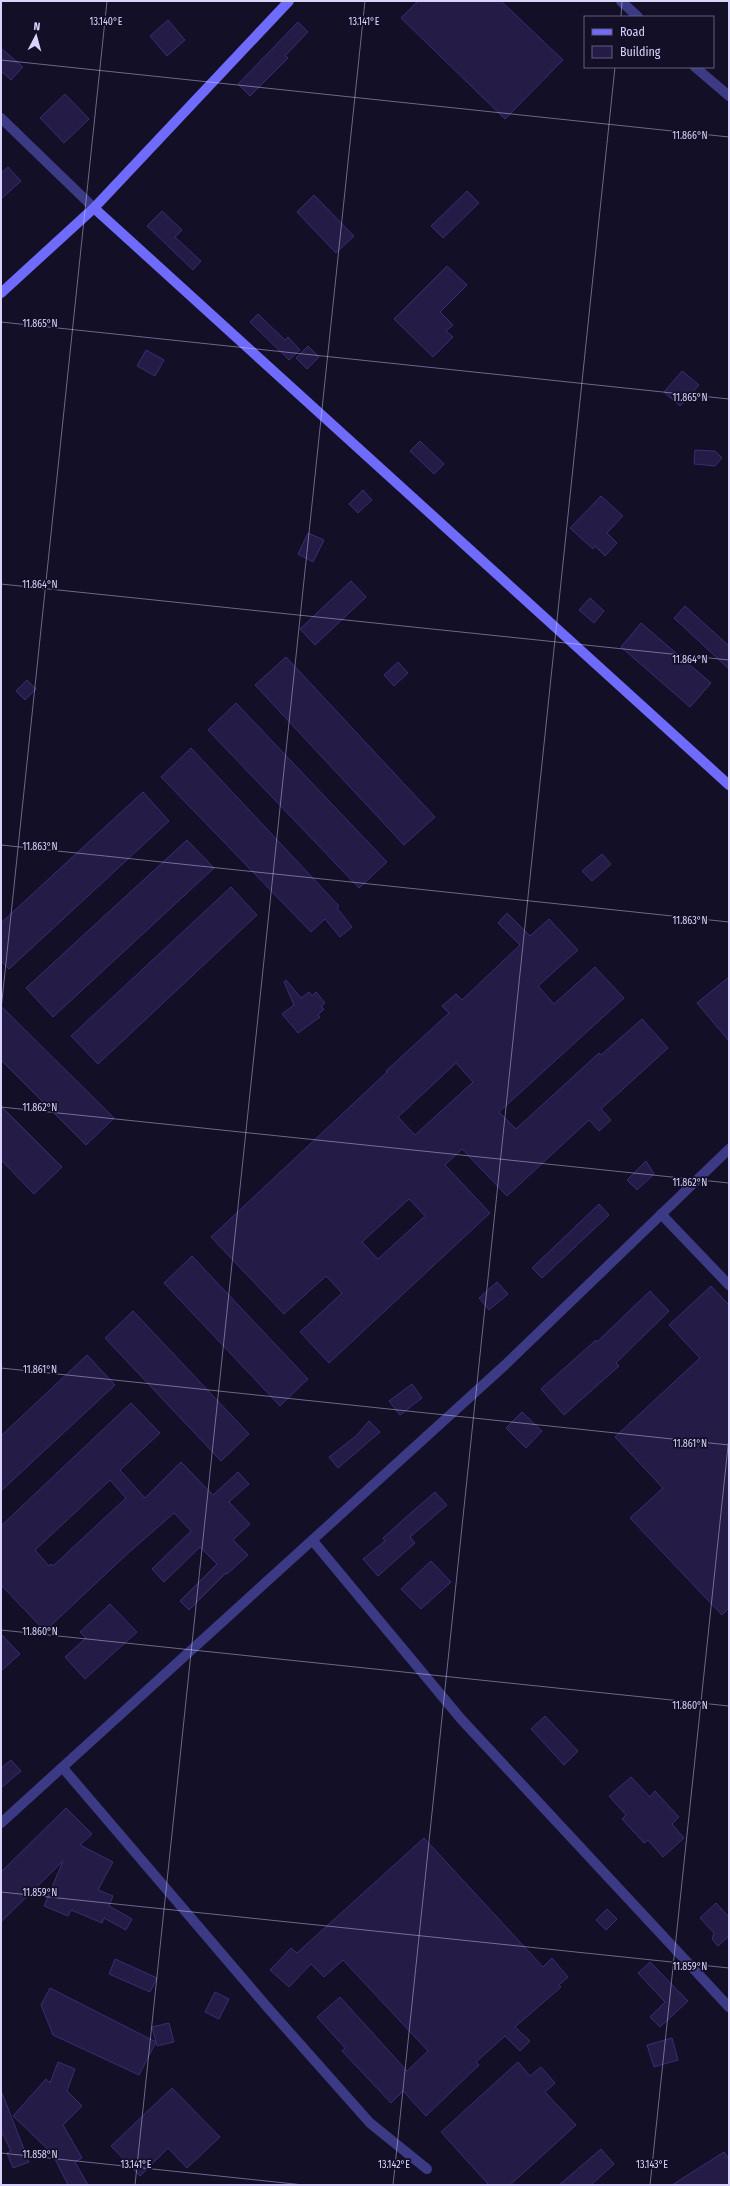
<svg xmlns="http://www.w3.org/2000/svg" width="730" height="2186" viewBox="0 0 730 2186" font-family="'Fira Sans Condensed',sans-serif">
  <style>
    .building { fill: #241b47; stroke: #3b2d73; fill-rule: evenodd }
    .lines { fill: none; stroke-linecap: round; stroke-linejoin: round }
    .street { stroke: #3d3a85; stroke-width: 10 }
    .secondary { stroke: #6f6bff; stroke-width: 10 }
    .ticks { fill: none; stroke: #d9d4ff; stroke-width: 1; stroke-opacity: 0.45 }
    .ticks-label { font-size: 10px; text-anchor: middle; fill: #d9d4ff; stroke: #130f26; stroke-width: 3.5; stroke-linejoin: round; paint-order: stroke }
  </style>
  <rect width="100%" height="100%" fill="#130f26"/>
  <g class="building">
    <path d="M418 1H501L563 60 505 119 401 18Z"/>
    <path d="M168 20 185 40 167 56 150 36Z"/>
    <path d="M298 22 308 32 285 56 288 58 250 96 238 84Z"/>
    <path d="M1 48 23 67 11 80 1 71Z"/>
    <path d="M65 94 89 119 64 143 40 118Z"/>
    <path d="M8 167 21 181 1 199V173Z"/>
    <path d="M467 191 479 203 443 238 431 226Z"/>
    <path d="M314 195 354 236 336 253 297 212Z"/>
    <path d="M162 211 182 230 175 237 201 261 193 270 147 226Z"/>
    <path d="M447 266 467 285 440 312 453 325 446 331 453 337 433 357 394 319Z"/>
    <path d="M258 314 285 340 288 337 300 350 289 360 250 322Z"/>
    <path d="M308 346 319 357 307 369 296 358Z"/>
    <path d="M146 350 164 360 155 376 137 366Z"/>
    <path d="M682 371 699 385 680 406 664 392Z"/>
    <path d="M420 441 444 464 434 474 410 451Z"/>
    <path d="M695 450 715 451 722 458 715 466 694 464Z"/>
    <path d="M363 490 372 500 358 513 349 504Z"/>
    <path d="M601 496 623 516 607 533 617 543 605 556 595 546 593 549 570 528Z"/>
    <path d="M308 533 324 540 313 562 298 554Z"/>
    <path d="M351 581 366 597 315 645 300 629Z"/>
    <path d="M590 598 604 611 594 623 579 610Z"/>
    <path d="M685 606 729 646V669L674 618Z"/>
    <path d="M641 623 711 683 690 707 621 647Z"/>
    <path d="M286 657 435 817 404 845 255 685Z"/>
    <path d="M398 662 408 673 394 686 384 675Z"/>
    <path d="M27 680 36 689 25 700 16 691Z"/>
    <path d="M236 703 387 862 359 888 208 730Z"/>
    <path d="M191 748 339 906 337 908 352 927 340 937 325 919 311 932 161 777Z"/>
    <path d="M143 792 169 821 9 969 1 961V923Z"/>
    <path d="M187 840 214 868 53 1017 26 988Z"/>
    <path d="M602 854 611 864 592 881 582 871Z"/>
    <path d="M231 887 257 915 98 1064 71 1036Z"/>
    <path d="M507 913 530 936 549 919 578 950 538 986 554 1004 595 967 624 998 499 1112 516 1129 599 1053 601 1055 642 1019 668 1048 601 1109 611 1120 599 1131 589 1120 507 1196 462 1149 445 1165 490 1213 329 1363 300 1332 342 1293 326 1276 284 1314 211 1237 387 1072 386 1071 449 1013 442 1006 456 994 462 1000 520 945 498 923ZM456 1063 473 1082 415 1135 398 1117ZM409 1199 425 1216 378 1259 362 1242Z"/>
    <path d="M729 977V1041L697 1003Z"/>
    <path d="M286 980 301 998 309 992 312 996 316 992 325 1003 321 1006 324 1009 318 1015 320 1017 298 1033 282 1014 294 1005 284 982Z"/>
    <path d="M1 1006 114 1118 86 1145 1 1060Z"/>
    <path d="M1 1106 62 1167 34 1194 1 1160Z"/>
    <path d="M646 1161 654 1174 637 1190 627 1180Z"/>
    <path d="M599 1204 609 1215 542 1278 532 1268Z"/>
    <path d="M192 1256 308 1379 280 1406 164 1283Z"/>
    <path d="M497 1282 508 1294 489 1310 479 1298Z"/>
    <path d="M711 1286 729 1305V1608L722 1615 630 1518 663 1488 615 1437 700 1358 669 1325Z"/>
    <path d="M650 1291 669 1311 616 1363 619 1366 564 1415 541 1389 596 1340 597 1342Z"/>
    <path d="M133 1311 249 1434 221 1461 105 1338Z"/>
    <path d="M87 1355 115 1385 1 1491V1436Z"/>
    <path d="M412 1384 422 1398 400 1415 389 1401Z"/>
    <path d="M131 1403 160 1433 120 1470 145 1498 181 1462 213 1495 238 1472 249 1484 229 1502 250 1524 233 1540 248 1555 227 1574 226 1573 189 1610 180 1601 217 1564 200 1547 164 1582 152 1569 191 1531 174 1513 126 1555 45 1631 1 1585V1526ZM110 1480 126 1498 53 1566 51 1564 49 1566 35 1550Z"/>
    <path d="M522 1412 542 1431 526 1448 506 1428Z"/>
    <path d="M369 1421 380 1432 338 1468 329 1457 356 1436Z"/>
    <path d="M435 1492 447 1505 410 1537 415 1543 378 1576 363 1559 385 1541 383 1538 404 1519Z"/>
    <path d="M431 1561 451 1582 421 1609 401 1589Z"/>
    <path d="M110 1604 137 1632 85 1679 65 1657 86 1638 80 1632Z"/>
    <path d="M1 1634 20 1654 1 1671Z"/>
    <path d="M545 1716 578 1751 564 1765 531 1729Z"/>
    <path d="M11 1760 21 1771 1 1788V1768Z"/>
    <path d="M631 1777 650 1797 655 1791 679 1817 672 1824 684 1838 663 1857 648 1840 644 1843 622 1819 626 1815 609 1796Z"/>
    <path d="M66 1808 92 1834 80 1845 113 1862 98 1890 113 1896 109 1906 132 1919 126 1930 104 1918 102 1923 71 1910 68 1916 44 1906 63 1861 1 1922V1872Z"/>
    <path d="M424 1838 543 1967 552 1958 568 1977 559 1985 561 1987 515 2027 530 2041 520 2051 505 2036 476 2062 479 2065 426 2116 403 2091 391 2103 342 2051 345 2048 317 2017 340 1997 407 2071 428 2051 343 1960 324 1977 311 1964 289 1987 270 1970 291 1948 297 1953Z"/>
    <path d="M716 1903 729 1917V1936L718 1946 712 1939 714 1933 700 1918Z"/>
    <path d="M607 1909 617 1919 606 1930 596 1920Z"/>
    <path d="M115 1959 157 1978 150 1992 109 1974Z"/>
    <path d="M650 1962 688 2001 660 2027 650 2017 665 2002 638 1973Z"/>
    <path d="M50 1988 156 2042 139 2075 53 2035 41 2005Z"/>
    <path d="M215 1992 229 1999 219 2019 205 2012Z"/>
    <path d="M169 2023 174 2042 157 2046 152 2027Z"/>
    <path d="M672 2038 678 2060 654 2067 647 2045Z"/>
    <path d="M58 2062 75 2069 67 2091 82 2106 63 2125 82 2158 75 2162 88 2185H68L52 2153 13 2116 46 2079 50 2083Z"/>
    <path d="M518 2062 530 2076 541 2067 555 2083 545 2092 576 2125 510 2185H489L441 2132Z"/>
    <path d="M172 2088 220 2137 187 2168 168 2148 140 2176 111 2146Z"/>
    <path d="M2 2093 29 2162 13 2168 7 2153 11 2151 1 2130Z"/>
    <path d="M601 2149 614 2164 591 2185H559Z"/>
    <path d="M724 2152 729 2159V2185H672Z"/>
  </g>
  <g class="lines">
    <g class="street">
      <path d="M621 1 638 17"/>
      <path d="M695 67 729 96"/>
      <path d="M1 118 94 208"/>
      <path d="M661 1214 729 1285"/>
      <path d="M313 1541 461 1719 729 2007"/>
      <path d="M63 1768 268 2008 370 2123 427 2169"/>
      <path d="M1 1823 505 1365 729 1149"/>
    </g>
    <g class="secondary">
      <path d="M94 208 729 785"/>
      <path d="M1 293 94 208 289 1"/>
    </g>
  </g>
  <path class="ticks" d="M621 17 622 1M1 60 729 137M1 322 729 399M1 584 729 660M1 845 729 922M1 1010 107 1M1 1107 729 1183M1 1368 729 1445M1 1630 729 1706M1 1892 729 1968M1 2153 304 2185M135 2185 365 1M393 2185 615 67M650 2185 729 1437"/>
  <g class="ticks-label">
    <text x="106" y="25">13.140°E</text>
    <text x="364" y="25">13.141°E</text>
    <text x="690" y="139">11.866°N</text>
    <text x="40" y="327">11.865°N</text>
    <text x="690" y="401">11.865°N</text>
    <text x="40" y="588">11.864°N</text>
    <text x="690" y="663">11.864°N</text>
    <text x="40" y="850">11.863°N</text>
    <text x="690" y="924">11.863°N</text>
    <text x="40" y="1111">11.862°N</text>
    <text x="690" y="1186">11.862°N</text>
    <text x="40" y="1373">11.861°N</text>
    <text x="690" y="1447">11.861°N</text>
    <text x="40" y="1635">11.860°N</text>
    <text x="690" y="1709">11.860°N</text>
    <text x="40" y="1896">11.859°N</text>
    <text x="690" y="1970">11.859°N</text>
    <text x="40" y="2158">11.858°N</text>
    <text x="136" y="2168">13.141°E</text>
    <text x="394" y="2168">13.142°E</text>
    <text x="652" y="2168">13.143°E</text>
  </g>
  <rect width="730" height="2186" fill="none" stroke="#d9d4ff" stroke-width="4"/>
  <rect x="584" y="16" width="130" height="52" fill="#130f26" stroke="#625e7d"/>
  <rect x="592" y="29" width="20" height="6" fill="#6f6bff" stroke="#625e7d"/>
  <text x="620" y="36" font-size="12" fill="#d9d4ff">Road</text>
  <rect x="592" y="46" width="20" height="12" fill="#241b47" stroke="#625e7d"/>
  <text x="620" y="56" font-size="12" fill="#d9d4ff">Building</text>
  <g transform="translate(36 36) rotate(6)" stroke="#130f26" stroke-width="3" paint-order="stroke">
  <path d="M0-3L7 15L0 10L-7 15Z" fill="#d9d4ff"/>
  <text y="-6" font-size="11" font-weight="bold" text-anchor="middle" fill="#d9d4ff">N</text>
  </g>
</svg>
